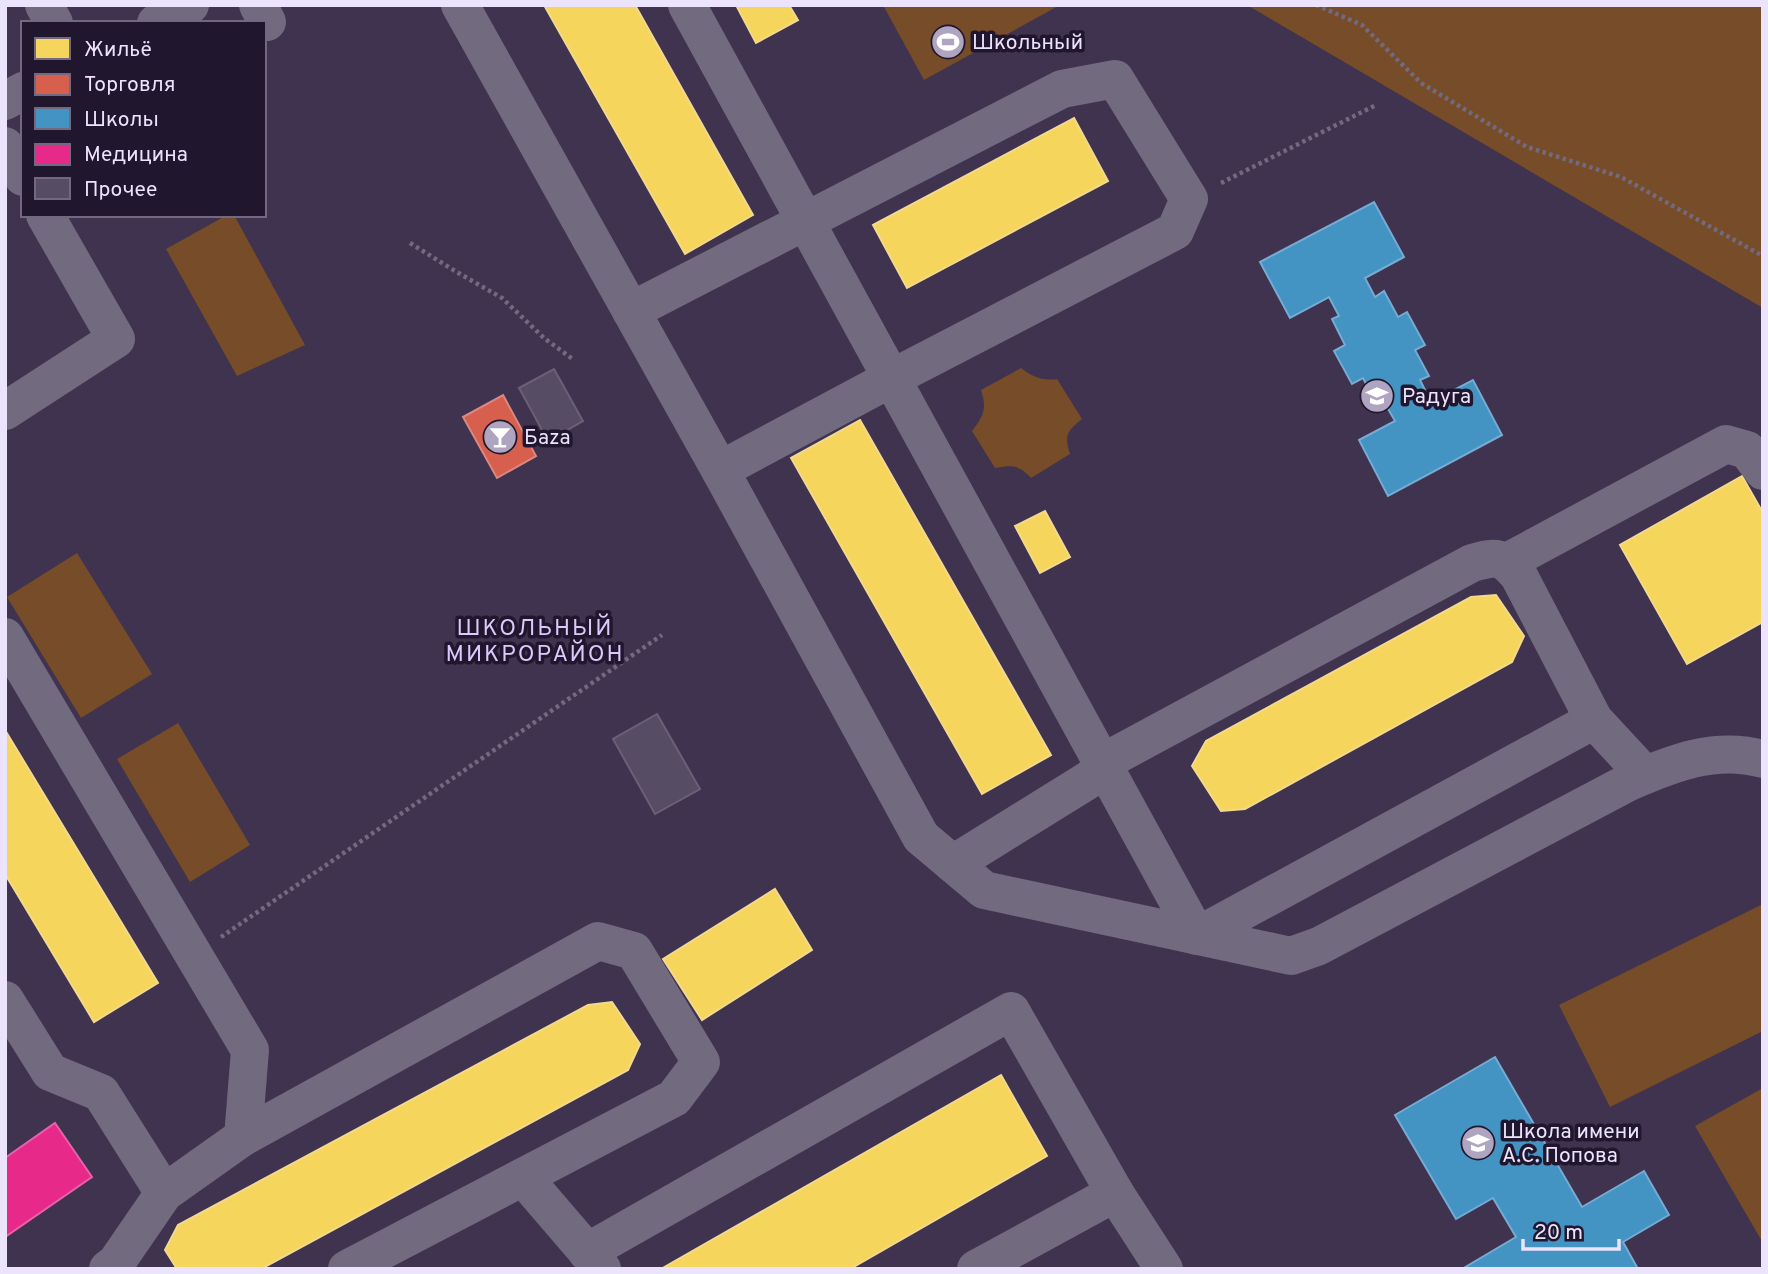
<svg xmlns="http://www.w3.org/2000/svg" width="1768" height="1274" viewBox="0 0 1768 1274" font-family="Overpass,sans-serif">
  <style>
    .green { fill: #774c28 }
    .homes { fill: #f6d55c; stroke: #f3d98c; stroke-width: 2 }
    .shops { fill: #d6604d; stroke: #dd8782; stroke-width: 2 }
    .schools { fill: #4393c3; stroke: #76abd4; stroke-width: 2 }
    .health { fill: #e7298a; stroke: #e861ac; stroke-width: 2 }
    .building { fill: #564d64; stroke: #6a6078; stroke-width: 2 }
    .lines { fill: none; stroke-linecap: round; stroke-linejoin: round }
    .path { stroke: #726a7e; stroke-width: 4.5; stroke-dasharray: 3.5 3.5; stroke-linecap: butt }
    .minor { stroke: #726a7f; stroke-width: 38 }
    .labels { text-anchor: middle; stroke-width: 7; stroke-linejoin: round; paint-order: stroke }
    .poi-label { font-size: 21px; fill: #ece3fd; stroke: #20172e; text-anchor: start }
    .neighbourhood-label { font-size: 23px; letter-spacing: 2px; fill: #dbc9fb; stroke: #20172e }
  </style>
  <rect width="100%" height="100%" fill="#3f334f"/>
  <g class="green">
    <path d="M883 5H1060L924 80Z"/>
    <path d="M1247 5H1763V308Z"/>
    <path d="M227 215H234L305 345 237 376 166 249Z"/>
    <path d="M1021 368C1033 377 1042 381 1057 379L1082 419C1067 431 1064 435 1070 454L1031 478C1019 465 1013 465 995 468L972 431C984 415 987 409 981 390Z"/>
    <path d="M77 553 152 674 81 718 7 597Z"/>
    <path d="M178 723 250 845 190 882 117 759Z"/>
    <path d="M1763 904V1031L1610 1107 1559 1005Z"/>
    <path d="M1763 1088V1243L1695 1126Z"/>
  </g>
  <g class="homes">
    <path d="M544 5H635L753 215 685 254Z"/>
    <path d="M736 5H789L798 20 756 43Z"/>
    <path d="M1074 118 1108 181 907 288 873 225Z"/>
    <path d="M860 420 1051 755 982 794 791 458Z"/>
    <path d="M1742 476 1763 513V622L1687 664 1620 545Z"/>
    <path d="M1045 511 1070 557 1040 573 1015 526Z"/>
    <path d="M1496 595 1524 636 1512 662 1245 809 1221 811 1192 766 1206 741 1471 597Z"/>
    <path d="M5 730 158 983 94 1022 5 874Z"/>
    <path d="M775 889 812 950 702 1020 663 959Z"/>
    <path d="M612 1002 640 1044 628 1070 261 1269H177L165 1250 178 1225 588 1005Z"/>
    <path d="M1001 1075 1047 1156 850 1269H661Z"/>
  </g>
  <path class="shops" d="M503 395 536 456 497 478 463 417Z"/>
  <g class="schools">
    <path d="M1374 202 1404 257 1365 278 1375 297 1384 291 1398 317 1407 312 1425 345 1415 350 1429 376 1420 380 1431 402 1473 380 1502 435 1388 496 1359 440 1395 421 1383 400 1376 404 1363 378 1352 384 1334 351 1345 345 1332 319 1339 316 1329 297 1290 318 1260 262Z"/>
    <path d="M1495 1057 1582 1207 1644 1171 1669 1215 1623 1242 1638 1269H1462L1516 1237 1493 1198 1456 1219 1395 1115Z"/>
  </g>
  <path class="health" d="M55 1123 92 1177 5 1237V1158Z"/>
  <g class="building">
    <path d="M554 369 583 421 548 441 519 388Z"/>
    <path d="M657 714 700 789 655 814 613 739Z"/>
  </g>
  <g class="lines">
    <g class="path">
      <path d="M1316 5 1362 25 1421 83 1527 147 1621 177 1763 256"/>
      <path d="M1221 183 1376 105"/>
      <path d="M410 243 455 271 502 298 544 338 574 360"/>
      <path d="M221 937 662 635"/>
    </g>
    <g class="minor">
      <path d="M44 5 54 23"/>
      <path d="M258 5 267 22"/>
      <path d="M460 5 720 470 921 837 984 890 1291 956 1319 946 1629 782C1673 763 1715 746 1763 759"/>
      <path d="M687 5 1197 936 1594 720"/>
      <path d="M156 23 190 5"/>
      <path d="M5 101 23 91"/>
      <path d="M5 146 23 177"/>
      <path d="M631 311 1062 89 1115 79 1189 199 1175 231 892 378 720 470"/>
      <path d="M5 411 116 339 45 215"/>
      <path d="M1507 562 1726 444 1747 450 1763 471"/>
      <path d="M5 637 250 1050 243 1137"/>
      <path d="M953 864 1090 779 1113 757 1472 563C1497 556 1502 556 1519 576L1594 720 1645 775"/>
      <path d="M5 1000 50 1072 101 1093 164 1193"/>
      <path d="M523 1177 602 1269"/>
      <path d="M587 1252 1011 1011 1115 1193"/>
      <path d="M108 1269 116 1263 164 1193 243 1137 598 941 634 951 701 1062 674 1098 347 1269"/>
      <path d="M976 1269 1115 1193 1164 1269"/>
    </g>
  </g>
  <defs>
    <g id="stadium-disc" transform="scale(1.75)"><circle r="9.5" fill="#afa5c0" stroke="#20172e"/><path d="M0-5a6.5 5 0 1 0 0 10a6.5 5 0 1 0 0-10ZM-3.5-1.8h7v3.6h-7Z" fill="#fff"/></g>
    <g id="school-disc" transform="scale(1.75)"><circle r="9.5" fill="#afa5c0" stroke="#20172e"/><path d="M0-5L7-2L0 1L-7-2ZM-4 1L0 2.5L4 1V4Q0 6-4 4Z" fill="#fff"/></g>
    <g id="bar-disc" transform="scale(1.75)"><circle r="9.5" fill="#afa5c0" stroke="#20172e"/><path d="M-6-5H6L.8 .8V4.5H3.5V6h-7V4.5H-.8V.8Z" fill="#fff"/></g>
  </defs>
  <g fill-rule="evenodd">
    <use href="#stadium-disc" x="948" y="42"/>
    <use href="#school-disc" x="1377" y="396"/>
    <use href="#bar-disc" x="500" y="437"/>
    <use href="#school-disc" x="1478" y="1143"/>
  </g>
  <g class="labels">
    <g class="poi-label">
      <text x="972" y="49">Школьный</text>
      <text x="1402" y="403">Радуга</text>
      <text x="524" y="444">Баza</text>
      <text x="1502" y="1138">Школа имени<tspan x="1502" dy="24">А.С. Попова</tspan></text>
    </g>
    <g class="neighbourhood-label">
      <text x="535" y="635">ШКОЛЬНЫЙ<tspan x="535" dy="26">МИКРОРАЙОН</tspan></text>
    </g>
  </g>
  <rect width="1768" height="1274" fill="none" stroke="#ece3fd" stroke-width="14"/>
  <rect x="21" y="21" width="245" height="196" fill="#20172e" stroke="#726981" stroke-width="2"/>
  <rect x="35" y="38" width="35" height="21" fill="#f6d55c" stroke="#726981" stroke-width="2"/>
  <text x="84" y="56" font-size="21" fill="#ece3fd">Жильё</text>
  <rect x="35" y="74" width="35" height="21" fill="#d6604d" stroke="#726981" stroke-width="2"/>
  <text x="84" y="91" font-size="21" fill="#ece3fd">Торговля</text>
  <rect x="35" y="108" width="35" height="21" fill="#4393c3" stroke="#726981" stroke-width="2"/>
  <text x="84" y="126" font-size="21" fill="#ece3fd">Школы</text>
  <rect x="35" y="144" width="35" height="21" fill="#e7298a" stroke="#726981" stroke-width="2"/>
  <text x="84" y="161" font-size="21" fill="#ece3fd">Медицина</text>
  <rect x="35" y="178" width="35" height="21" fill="#564d64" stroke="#726981" stroke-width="2"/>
  <text x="84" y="196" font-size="21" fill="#ece3fd">Прочее</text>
  <path d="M1523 1239v10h96v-10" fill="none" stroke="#ece3fd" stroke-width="3.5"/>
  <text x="1534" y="1239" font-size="21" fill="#ece3fd" stroke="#20172e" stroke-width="5" paint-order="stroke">20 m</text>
</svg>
